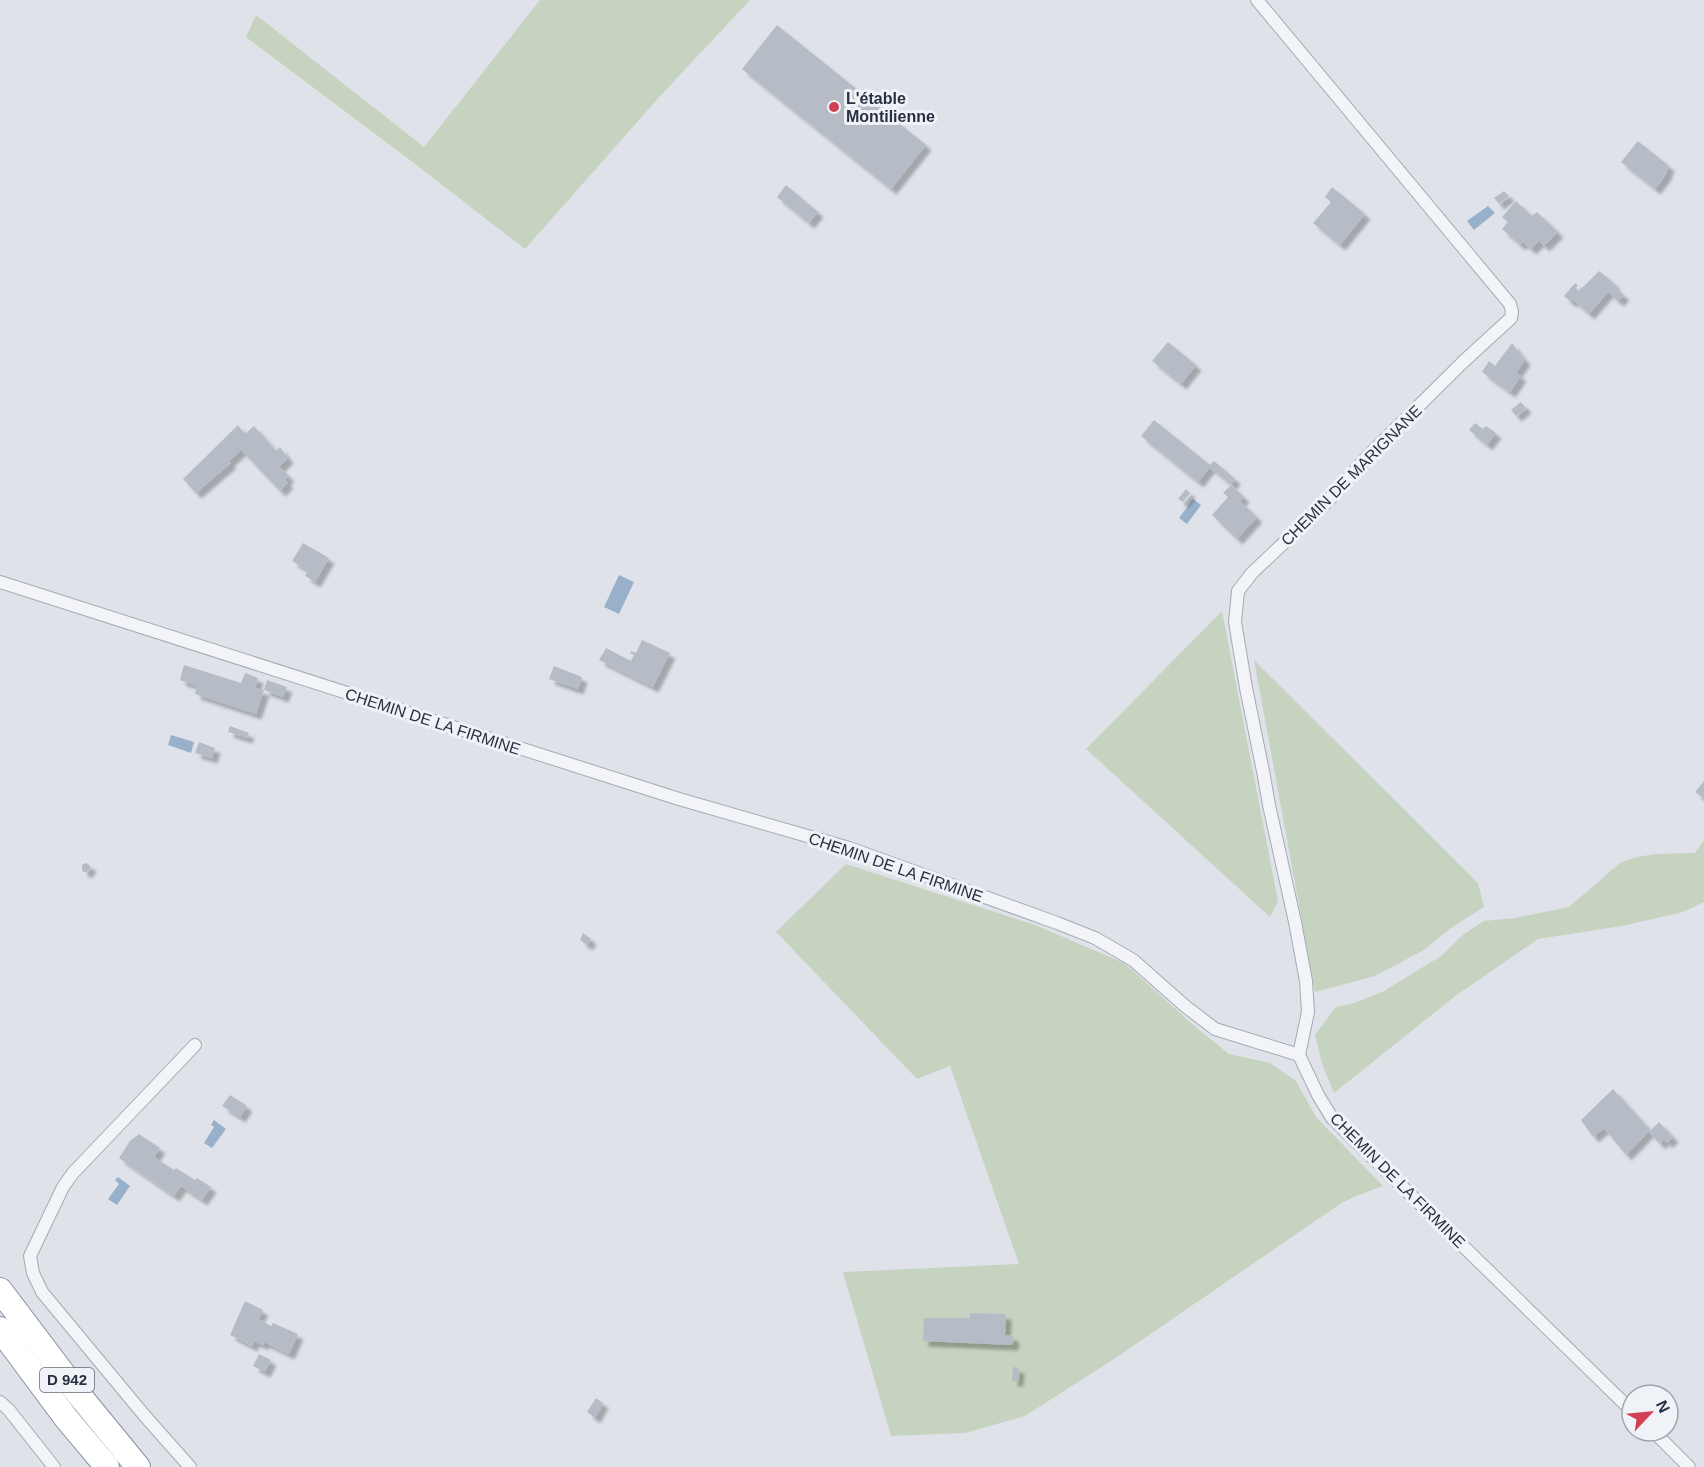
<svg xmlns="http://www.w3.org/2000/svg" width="1704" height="1467" viewBox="0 0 1704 1467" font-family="Arial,sans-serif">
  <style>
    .green { fill: #c5d3c0 }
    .water { fill: #99b0ca }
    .building { fill: #b6bcc6; filter: url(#shadow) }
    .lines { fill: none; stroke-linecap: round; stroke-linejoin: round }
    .street-casing { stroke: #a4aab3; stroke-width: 14 }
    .highway-casing { stroke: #8690a0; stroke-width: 26 }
    .street { stroke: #f2f4f7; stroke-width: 12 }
    .highway { stroke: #fff; stroke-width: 24 }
    .poi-dot { fill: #d24053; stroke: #eff2f6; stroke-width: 2 }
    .labels { text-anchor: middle; stroke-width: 6; stroke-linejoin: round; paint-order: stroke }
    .shield { fill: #eff2f6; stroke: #646a77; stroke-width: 1.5 }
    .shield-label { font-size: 15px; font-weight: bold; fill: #283041 }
    .poi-label { font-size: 16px; font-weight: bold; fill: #283041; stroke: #eff2f6; text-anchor: start }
    .street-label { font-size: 16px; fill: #283041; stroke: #eff2f6 }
  </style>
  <defs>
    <filter id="shadow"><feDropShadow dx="5.5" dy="5.5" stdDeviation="1.5" flood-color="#0004"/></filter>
  </defs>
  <rect width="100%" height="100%" fill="#dfe3e9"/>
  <g class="green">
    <path d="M540 0H750L662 94 525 249 410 160 246 37 256 15 424 147Z"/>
    <path d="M1222 611 1278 901 1270 917 1086 749Z"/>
    <path d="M1254 660 1478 883 1484 907 1451 928 1424 950 1375 976 1315 992Z"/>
    <path d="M1704 840V902L1683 912 1622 926 1538 939 1454 997 1334 1093 1322 1064 1315 1035 1336 1007 1354 1003 1384 991 1441 956 1464 934 1484 921 1515 918 1569 907 1620 863 1637 857 1656 854 1695 853Z"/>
    <path d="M846 864 1035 925 1124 963 1198 1029 1229 1054 1270 1063 1296 1081 1316 1117 1383 1186 1354 1197 1340 1204 1114 1359 1025 1416 965 1433 891 1436 843 1272 1019 1264 950 1066 917 1079 776 932Z"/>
  </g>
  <g class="water">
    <path d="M1488 206 1495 213 1474 230 1467 221Z"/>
    <path d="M1193 499 1201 505 1187 524 1179 518Z"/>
    <path d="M619 575 634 582 619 614 604 607Z"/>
    <path d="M171 735 194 742 191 753 168 745Z"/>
    <path d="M214 1120 226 1129 212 1148 204 1143 214 1127 211 1125Z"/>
    <path d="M118 1177 130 1186 117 1205 108 1199 119 1184 115 1180Z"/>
  </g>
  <g class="building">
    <path d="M777 25 926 145 891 189 742 69Z"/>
    <path d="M1638 141 1669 166 1665 176 1655 189 1621 162Z"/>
    <path d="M786 185 818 212 809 223 777 197Z"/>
    <path d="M1332 187 1365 214 1340 245 1313 223 1331 202 1325 197Z"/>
    <path d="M1504 191 1509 196 1499 204 1494 198Z"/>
    <path d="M1516 201 1532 216 1537 212 1558 232 1544 246 1539 241 1531 249 1523 242 1520 245 1502 229 1508 222 1502 217Z"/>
    <path d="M1599 271 1615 284 1613 286 1624 295 1618 301 1608 292 1589 314 1573 300 1571 302 1564 296 1575 283 1578 285 1576 288 1579 291Z"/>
    <path d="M1168 342 1196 365 1181 384 1152 361Z"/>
    <path d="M1512 343 1525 360 1516 373 1521 376 1510 392 1482 372 1489 361 1495 366Z"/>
    <path d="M1521 402 1526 408 1516 416 1511 410Z"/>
    <path d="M1154 420 1210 465 1214 461 1235 479 1231 485 1210 467 1198 482 1141 436Z"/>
    <path d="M1475 423 1483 429 1486 426 1496 433 1487 445 1469 430Z"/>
    <path d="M238 425 245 434 254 426 276 451 280 447 288 458 279 467 289 476 285 480 288 483 280 491 241 450 229 461 231 463 196 493 183 479Z"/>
    <path d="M1231 485 1244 497 1240 501 1257 517 1237 539 1212 515 1228 497 1223 493Z"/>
    <path d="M1186 489 1190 493 1183 502 1178 499Z"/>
    <path d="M303 543 329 558 315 582 305 576 308 571 292 561Z"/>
    <path d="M642 640 670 653 653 687 599 660 606 648 631 661 634 655 630 653 631 651 636 653Z"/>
    <path d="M184 665 241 683 245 673 258 678 255 688 264 690 256 714 195 694 197 686 180 680Z"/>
    <path d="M554 666 582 677 578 689 549 679Z"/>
    <path d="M267 680 287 687 283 697 264 690Z"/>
    <path d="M230 726 249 733 247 738 228 732Z"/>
    <path d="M199 742 215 748 212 758 195 753Z"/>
    <path d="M1704 781V799L1695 792Z"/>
    <path d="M85 863 88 864 91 867 87 872H83L82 869V865Z"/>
    <path d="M583 933 591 939 587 945 580 940Z"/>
    <path d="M1613 1089 1650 1130 1626 1155 1604 1128 1593 1137 1581 1120Z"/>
    <path d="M230 1095 247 1106 240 1117 222 1106Z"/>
    <path d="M1659 1122 1673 1137 1667 1143 1664 1139 1660 1144 1649 1132Z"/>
    <path d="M139 1134 160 1148 154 1157 174 1170 176 1168 195 1180 197 1178 211 1187 202 1200 181 1186 174 1196 119 1158 130 1141Z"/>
    <path d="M245 1301 263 1310 258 1319 271 1326 273 1323 298 1334 289 1354 264 1342 263 1345 254 1341 252 1346 230 1335Z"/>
    <path d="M970 1313 1006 1314 1005 1337 1007 1335H1012L1014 1341 1012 1345 923 1341 924 1318H970Z"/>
    <path d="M259 1354 271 1360 265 1372 253 1366Z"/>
    <path d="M1013 1367 1019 1368 1018 1381H1012Z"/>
    <path d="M596 1398 603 1403 595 1418 587 1412Z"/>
  </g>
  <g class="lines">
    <g class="street-casing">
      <g id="street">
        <path d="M1257 0 1510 304 1512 312 1511 318 1463 362 1367 457 1329 500 1252 573 1238 591 1235 622 1246 688 1263 771 1269 805 1295 922 1306 981 1308 1012 1299 1055"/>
        <path d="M0 582 679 799 849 848 1057 923 1095 938 1133 960 1185 1006 1215 1029 1299 1055 1318 1095 1332 1118 1632 1411"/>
        <path d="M0 1402 9 1410 54 1467"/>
        <path d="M1653 1431 1689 1467"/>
        <path d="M190 1467 144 1415 42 1292 33 1273 30 1256 63 1187 73 1173 195 1045"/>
      </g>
    </g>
    <g class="highway-casing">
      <g id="highway">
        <path d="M0 1290 80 1396 138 1467"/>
        <path d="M0 1329 66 1418 107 1467"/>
      </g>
    </g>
    <use href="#street" class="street"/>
    <use href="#highway" class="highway"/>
  </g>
  <circle class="poi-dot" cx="834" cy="107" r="6"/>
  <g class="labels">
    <rect class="shield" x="40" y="1368" width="54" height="24" rx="4.5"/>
    <g class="shield-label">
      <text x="67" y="1385">D 942</text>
    </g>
    <g class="poi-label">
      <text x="846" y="104">L'étable<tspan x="846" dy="18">Montilienne</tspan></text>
    </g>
    <g class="street-label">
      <text transform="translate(1351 475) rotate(-45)" y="6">CHEMIN DE MARIGNANE</text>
      <text transform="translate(433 721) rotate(18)" y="6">CHEMIN DE LA FIRMINE</text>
      <text transform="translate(896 867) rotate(19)" y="6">CHEMIN DE LA FIRMINE</text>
      <text transform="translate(1398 1180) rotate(45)" y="6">CHEMIN DE LA FIRMINE</text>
    </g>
  </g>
  <g transform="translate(1650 1413) rotate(64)"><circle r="28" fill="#eff2f6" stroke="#9fa4ae" stroke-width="1.5"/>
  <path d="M0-4.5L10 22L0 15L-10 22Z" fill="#d24053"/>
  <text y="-9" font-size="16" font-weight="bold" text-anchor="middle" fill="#283041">N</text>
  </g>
</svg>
